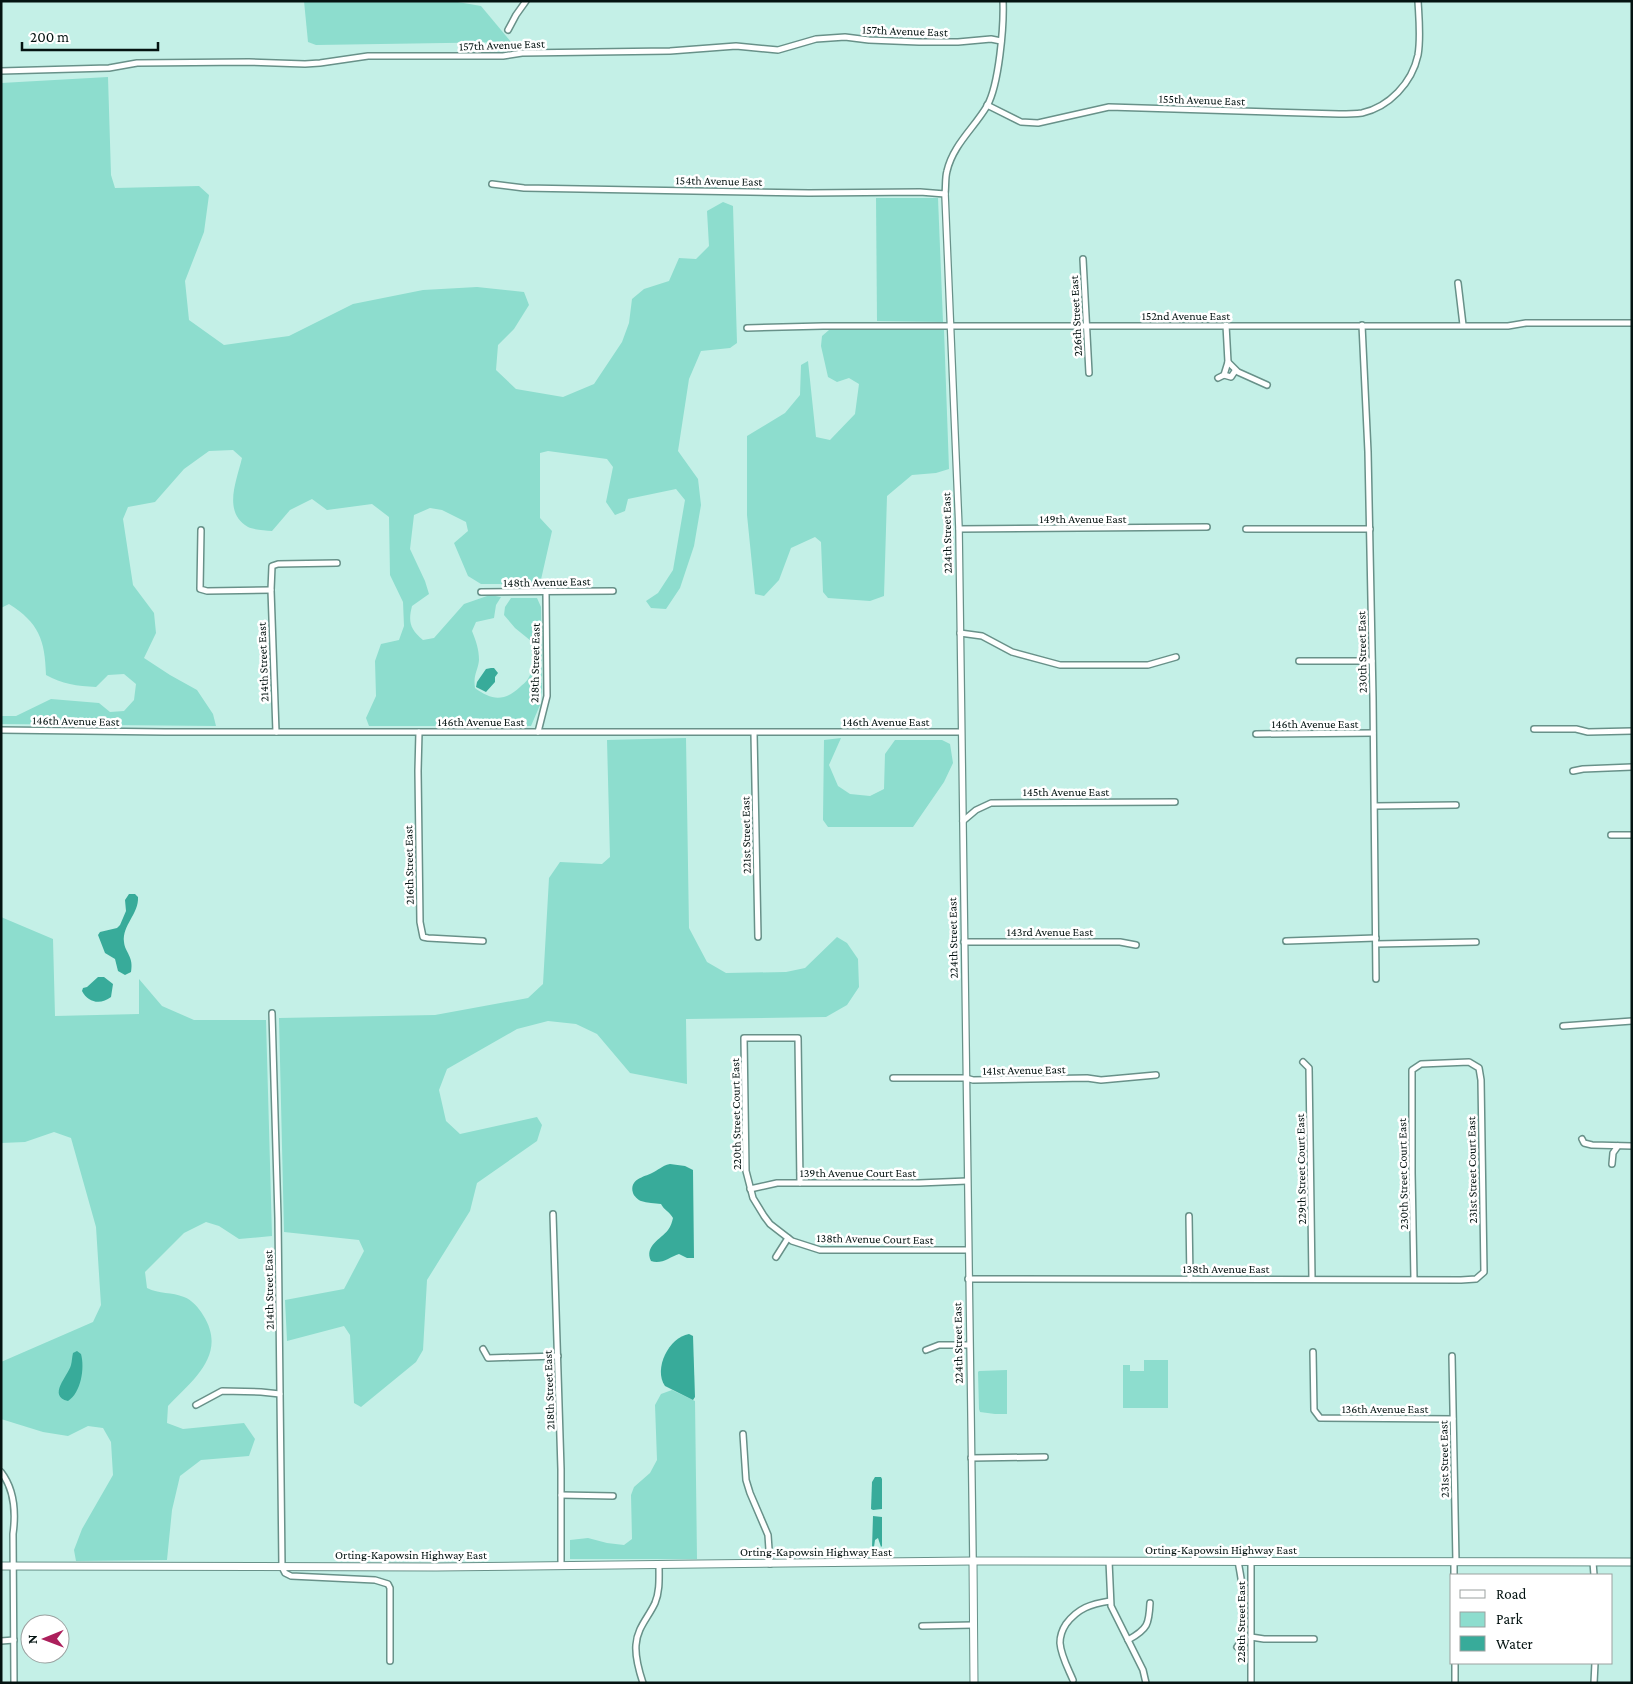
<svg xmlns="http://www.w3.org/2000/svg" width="1633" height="1684" viewBox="0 0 1633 1684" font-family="'Crimson Pro',serif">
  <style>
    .green { fill: #8dddce }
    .water { fill: #38ab9a }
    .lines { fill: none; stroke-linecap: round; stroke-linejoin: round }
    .minor-casing { stroke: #689189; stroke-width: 8 }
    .tertiary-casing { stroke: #689189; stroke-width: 8 }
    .secondary-casing { stroke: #689189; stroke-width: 9 }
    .minor { stroke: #fff; stroke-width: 5 }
    .tertiary { stroke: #fff; stroke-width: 5.5 }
    .secondary { stroke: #fff; stroke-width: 7 }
    .labels { text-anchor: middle; stroke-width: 5; stroke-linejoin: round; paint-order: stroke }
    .street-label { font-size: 12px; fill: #041311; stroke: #fff }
  </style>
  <rect width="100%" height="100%" fill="#c4f0e7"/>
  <g class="green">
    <path d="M304 1H452L481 6 511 42 316 45 308 42Z"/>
    <path d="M108 77 111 175 115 188 199 186 209 195 204 232 185 281 189 320 224 345 289 336 353 304 423 290 477 287 524 292 529 305 514 329 498 345 496 370 516 389 563 397 594 384 622 342 629 323 632 299 644 289 669 281 679 258 696 259 709 246 707 211 723 202 733 206 737 343 730 348 701 351 689 379 678 451 698 479 701 505 694 546 680 588 666 609 651 608 646 601 658 593 673 570 685 500 676 489 628 499 625 511 615 515 606 502 613 467 607 459 548 451 540 453V518L552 531 540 584H481L468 576 454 543 468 531 466 522 442 510 430 508 414 515 410 549 425 581 429 594 412 606C408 622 410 629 423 640L434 638 464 604 490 595 501 597 496 605 494 618 476 622 472 631C476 641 479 649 479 660 478 671 473 674 475 688 491 700 504 702 520 687 522 685 526 682 528 679 535 668 532 653 531 641L515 628 504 615 505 607 511 598H537L541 607 542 688 540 705 531 726H369L366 718 376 696 375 661 381 644 399 640 404 626 403 602 390 575 389 517 372 504 327 510 312 499 290 510 272 531C265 530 254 530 248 527 222 512 237 480 242 458L233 450 209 451 184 469 155 502 128 507 123 519 133 585 154 613 156 633 144 658 170 675 197 690 213 714 216 726 1 724V716H16L51 699 99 703 110 712 124 711 134 700 136 684 124 674 108 675 96 687C77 686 62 684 46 675 45 640 39 623 9 604L1 608V83Z"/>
    <path d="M876 198H938L943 322 877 321Z"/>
    <path d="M829 330H944L949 469 936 473 912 475 887 496 884 596 870 601 828 598 823 592 821 542 815 537 791 548 779 580 764 596 755 594 747 515V436L785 413 800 395 801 365 808 361 816 437 830 440 855 414 859 384 849 378 837 382 828 377 821 346 822 336Z"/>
    <path d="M686 738 689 928 707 962 726 973 786 972 805 968 837 937 847 943 858 959 859 987 847 1005 826 1017 686 1019 687 1084 630 1073 597 1034 576 1024 548 1021 517 1029 447 1069 439 1090 446 1121 460 1134 537 1117 542 1125 537 1141 477 1183 470 1211 427 1280 423 1350 416 1362 361 1407 354 1403 350 1335 344 1326 287 1341 285 1300 344 1289 364 1251 359 1240 284 1232 279 1018 435 1015 528 998 543 984 549 878 560 862 602 864 610 857 607 740Z"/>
    <path d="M841 738 829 765 838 786 850 794 870 796 884 789 885 754 895 740H942L950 744 953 763 944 782 913 827H828L823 820 824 740Z"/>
    <path d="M1 917 53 939 55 1016 139 1014V979L162 1006 194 1020H266L272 1236 239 1239 219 1226 206 1222 184 1233 145 1272 147 1288C159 1294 172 1292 184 1297 192 1300 199 1308 203 1315 228 1354 193 1380 168 1406L167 1423 183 1429 244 1423 255 1439 249 1456 201 1460 180 1476 172 1510 167 1560 76 1561 74 1550 82 1529 113 1475 111 1442 103 1428 88 1426 68 1436 43 1432 1 1419V1362L93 1322 101 1305 96 1227 71 1138 54 1132 25 1142 1 1143Z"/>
    <path d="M1144 1360H1168V1408H1123V1365H1130V1371H1144Z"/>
    <path d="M1007 1370V1414H995L980 1412 979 1409 978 1372 979 1371Z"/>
    <path d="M672 1390 695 1401 697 1559H570V1540L588 1538 607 1543 624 1545 632 1539 631 1495 634 1487 650 1473 657 1460 655 1405 661 1394Z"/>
  </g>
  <g class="water">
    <path d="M491 668H494L498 673 495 677V682L486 692 476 687 477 682 486 669Z"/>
    <path d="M129 894H135L138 897C139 914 122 925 124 942 125 953 134 956 131 972L125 975 118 971 115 959 105 953 98 935 100 932 117 928 120 925 126 911 125 900Z"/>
    <path d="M98 977H104L113 984 111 997C101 1005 88 1003 82 991L83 988 87 987Z"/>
    <path d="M670 1164 685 1166 693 1170 694 1258H687L679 1254C670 1257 661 1265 651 1261 644 1246 661 1239 668 1230 671 1226 672 1222 673 1218 670 1212 664 1210 661 1204 655 1203 647 1203 641 1201 638 1200 634 1196 633 1193 629 1179 644 1177 652 1173 659 1170 661 1166 670 1164Z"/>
    <path d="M689 1334 693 1336 695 1397 693 1400 665 1386C653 1369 669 1337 689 1334Z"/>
    <path d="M77 1351 81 1354C85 1368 81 1393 68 1401 47 1396 68 1376 71 1365 72 1361 72 1357 73 1353Z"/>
    <path d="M875 1477H881L882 1479V1509L873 1510 871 1509 872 1482Z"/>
    <path d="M873 1516 882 1517V1546L881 1547 878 1538 875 1540 874 1547 872 1548Z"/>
  </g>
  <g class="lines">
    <g class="minor-casing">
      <g id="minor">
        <path d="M508 30 516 15 526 1"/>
        <path d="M1 71 109 68 137 63 249 62 305 64 320 63 368 56H503L522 53 670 51 736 46 778 50 816 39 845 37 869 40 919 42H958L991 39 1001 41"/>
        <path d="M987 105 1021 122 1038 123 1109 107 1339 114C1346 114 1354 114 1362 113 1389 107 1412 83 1418 55 1421 38 1419 19 1418 1"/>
        <path d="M492 184 524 188 809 193 920 192 945 194C946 186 945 178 947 171 953 145 974 128 987 106 999 85 1004 26 1003 1"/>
        <path d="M1083 259 1089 373"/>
        <path d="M1458 283 1463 325"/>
        <path d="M1362 325 1368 452 1373 698 1376 979"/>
        <path d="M747 328 823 326H1508L1526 323H1632"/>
        <path d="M1228 362 1238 372 1267 385"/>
        <path d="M1224 375 1231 377 1235 371"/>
        <path d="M1218 378 1224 375 1228 362 1226 325"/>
        <path d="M959 529 1207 527"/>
        <path d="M1246 529H1370"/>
        <path d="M201 530 200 589 207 591 271 590"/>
        <path d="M481 592 613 591"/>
        <path d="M960 633 982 636 1012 652 1060 665H1148L1176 657"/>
        <path d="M1299 661H1372"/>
        <path d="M1534 729H1576L1588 732 1632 731"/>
        <path d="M1 730 165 732H961"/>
        <path d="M276 732 271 590 272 566 278 564 337 563"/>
        <path d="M419 732 418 771 420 922 423 937 428 938 483 941"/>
        <path d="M538 732 547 696 546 593"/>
        <path d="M754 733 758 937"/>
        <path d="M1256 734 1373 733"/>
        <path d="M1573 771 1583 769 1632 767"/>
        <path d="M1375 806 1456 805"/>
        <path d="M963 821 976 810 991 803 1175 802"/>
        <path d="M1611 835H1632"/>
        <path d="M1286 941 1376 938"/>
        <path d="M964 942H1120L1136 945"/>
        <path d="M1376 944 1476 942"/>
        <path d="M272 1013 278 1218 282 1567 285 1573 291 1576 375 1580 388 1584 390 1588V1661"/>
        <path d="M1563 1026 1632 1021"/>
        <path d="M1303 1062 1309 1068 1312 1279"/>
        <path d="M893 1078H966L973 1080 1087 1078 1101 1080 1156 1075"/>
        <path d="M1582 1139 1584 1143 1592 1145 1632 1146"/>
        <path d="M1612 1164 1613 1153 1618 1146"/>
        <path d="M800 1183 798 1038H744L746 1171 753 1198 764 1216 770 1224 792 1241 820 1250H968"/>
        <path d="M750 1189 777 1183H919L967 1181"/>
        <path d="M553 1214 561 1469V1565"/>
        <path d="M1189 1216 1190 1279"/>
        <path d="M776 1257 788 1238"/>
        <path d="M968 1279 1461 1280 1476 1279 1484 1272 1481 1080 1479 1068 1469 1062 1421 1064 1412 1070V1173L1414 1279"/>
        <path d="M483 1349 488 1358 558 1356"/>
        <path d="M926 1350 939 1345H969"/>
        <path d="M1313 1352 1314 1410 1320 1418 1453 1419"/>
        <path d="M1452 1356 1456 1562"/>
        <path d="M196 1405 222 1391 261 1392 280 1394"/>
        <path d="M743 1434 746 1480 750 1493 768 1535 770 1564"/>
        <path d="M971 1458 1045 1457"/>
        <path d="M1 1472C15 1490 16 1512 13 1534L14 1683"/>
        <path d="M561 1495 613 1496"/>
        <path d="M1109 1561 1111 1606 1143 1670 1146 1683"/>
        <path d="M1251 1562V1683"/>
        <path d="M1454 1562V1575"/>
        <path d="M1593 1562 1594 1575"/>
        <path d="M922 1626 973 1625"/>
        <path d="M1251 1637 1264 1639H1314"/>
        <path d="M1128 1640C1148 1629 1149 1624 1150 1603"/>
        <path d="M1 1641 14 1640"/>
        <path d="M1237 1647C1251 1630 1242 1582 1238 1561"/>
        <path d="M1455 1663V1683"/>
        <path d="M1073 1680C1068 1668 1061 1656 1060 1643 1060 1636 1062 1630 1066 1624 1078 1608 1091 1604 1110 1601"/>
        <path d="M643 1683C639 1671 635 1658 636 1645 637 1628 648 1618 655 1603 660 1591 659 1578 659 1565"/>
        <path d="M1594 1683 1595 1663"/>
      </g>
    </g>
    <g class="tertiary-casing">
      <path id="tertiary" d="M945 194 959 529 973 1561"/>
    </g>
    <g class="secondary-casing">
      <g id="secondary">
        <path d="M973 1561 974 1683"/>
        <path d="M1 1566 436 1567 973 1561 1632 1562"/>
      </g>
    </g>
    <use href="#minor" class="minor"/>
    <use href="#tertiary" class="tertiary"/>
    <use href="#secondary" class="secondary"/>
  </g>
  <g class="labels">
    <g class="street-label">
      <text transform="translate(905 31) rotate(2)" y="4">157th Avenue East</text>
      <text transform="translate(502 45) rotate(-2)" y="4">157th Avenue East</text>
      <text transform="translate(1202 100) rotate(2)" y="4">155th Avenue East</text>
      <text transform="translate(719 181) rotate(1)" y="4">154th Avenue East</text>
      <text transform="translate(1076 316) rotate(-93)" y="4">226th Street East</text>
      <text x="1186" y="320">152nd Avenue East</text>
      <text x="1083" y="523">149th Avenue East</text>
      <text transform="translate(947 533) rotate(-91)" y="4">224th Street East</text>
      <text transform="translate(547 582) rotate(-1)" y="4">148th Avenue East</text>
      <text transform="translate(1362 652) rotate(-91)" y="4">230th Street East</text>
      <text transform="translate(263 662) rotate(-92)" y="4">214th Street East</text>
      <text transform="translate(535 663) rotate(-89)" y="4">218th Street East</text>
      <text transform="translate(76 721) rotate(1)" y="4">146th Avenue East</text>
      <text x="481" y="726">146th Avenue East</text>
      <text x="886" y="726">146th Avenue East</text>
      <text x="1315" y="728">146th Avenue East</text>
      <text x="1066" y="796">145th Avenue East</text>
      <text transform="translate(746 835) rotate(-91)" y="4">221st Street East</text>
      <text transform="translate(409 865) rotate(-91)" y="4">216th Street East</text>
      <text x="1050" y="936">143rd Avenue East</text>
      <text transform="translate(953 938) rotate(-91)" y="4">224th Street East</text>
      <text transform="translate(1024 1070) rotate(-1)" y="4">141st Avenue East</text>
      <text transform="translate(736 1114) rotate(-91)" y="4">220th Street Court East</text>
      <text transform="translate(1301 1169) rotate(-91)" y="4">229th Street Court East</text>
      <text transform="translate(1472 1170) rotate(-91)" y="4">231st Street Court East</text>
      <text x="858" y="1177">139th Avenue Court East</text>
      <text transform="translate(1403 1174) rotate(-91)" y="4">230th Street Court East</text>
      <text transform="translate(875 1239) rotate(1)" y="4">138th Avenue Court East</text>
      <text x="1226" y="1273">138th Avenue East</text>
      <text transform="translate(269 1290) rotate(-91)" y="4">214th Street East</text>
      <text transform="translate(958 1343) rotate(-91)" y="4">224th Street East</text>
      <text transform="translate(549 1390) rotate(-92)" y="4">218th Street East</text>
      <text x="1385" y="1413">136th Avenue East</text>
      <text transform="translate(1444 1459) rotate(-91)" y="4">231st Street East</text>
      <text x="1221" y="1554">Orting-Kapowsin Highway East</text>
      <text x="816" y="1556">Orting-Kapowsin Highway East</text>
      <text x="411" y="1559">Orting-Kapowsin Highway East</text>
      <text transform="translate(1241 1622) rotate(-90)" y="4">228th Street East</text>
    </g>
  </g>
  <rect width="1633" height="1684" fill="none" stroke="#041311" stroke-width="5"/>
  <rect x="1450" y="1574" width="162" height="90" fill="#ffffff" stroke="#9ba1a0"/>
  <rect x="1460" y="1590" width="25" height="8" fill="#ffffff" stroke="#9ba1a0"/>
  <text x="1496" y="1599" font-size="15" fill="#041311">Road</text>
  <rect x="1460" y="1612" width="25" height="15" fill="#8dddce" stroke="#9ba1a0"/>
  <text x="1496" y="1624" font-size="15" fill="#041311">Park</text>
  <rect x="1460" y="1636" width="25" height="15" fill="#38ab9a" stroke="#9ba1a0"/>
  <text x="1496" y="1649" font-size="15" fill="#041311">Water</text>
  <g transform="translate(45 1639) rotate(269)"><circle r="24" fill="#ffffff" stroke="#9ba1a0"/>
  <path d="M0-4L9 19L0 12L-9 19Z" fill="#ac1f5b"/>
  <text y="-8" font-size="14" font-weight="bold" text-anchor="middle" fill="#041311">N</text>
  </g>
  <path d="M22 42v8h136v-8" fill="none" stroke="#041311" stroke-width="2.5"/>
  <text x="30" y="42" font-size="15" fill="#041311" stroke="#ffffff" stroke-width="4" paint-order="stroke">200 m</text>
</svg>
